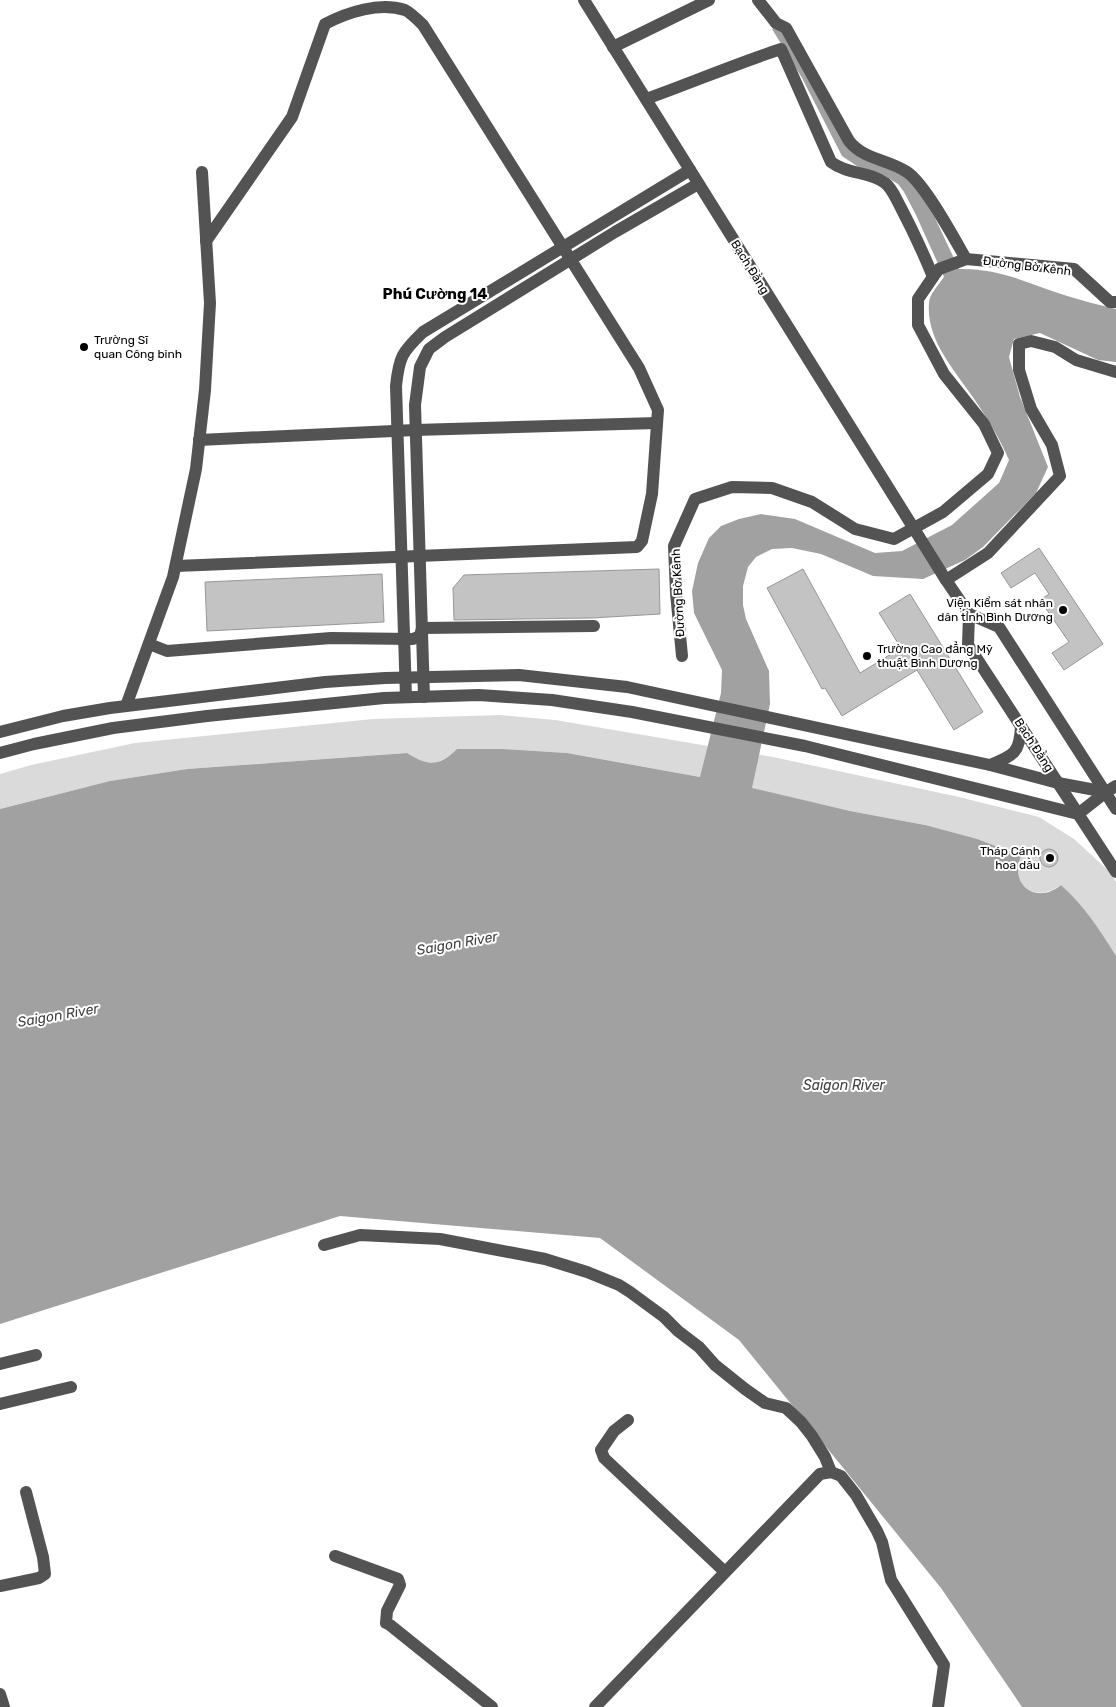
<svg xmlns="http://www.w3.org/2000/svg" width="1116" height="1707" viewBox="0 0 1116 1707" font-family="Rubik,sans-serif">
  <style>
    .green { fill: #dadada }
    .water { fill: #a1a1a1 }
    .building { fill: #c3c3c3; stroke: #979797 }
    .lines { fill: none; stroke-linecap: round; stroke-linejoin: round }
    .minor { stroke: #535353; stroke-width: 12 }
    .poi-dot { fill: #000; stroke: #fff; stroke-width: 2 }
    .labels { text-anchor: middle; stroke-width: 4; stroke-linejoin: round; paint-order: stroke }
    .street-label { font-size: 12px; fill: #000; stroke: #fff }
    .poi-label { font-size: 12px; fill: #000; stroke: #fff; text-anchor: start }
    .water-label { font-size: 14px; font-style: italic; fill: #424242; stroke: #fff }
    .quarter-label { font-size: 15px; font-weight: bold; fill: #000; stroke: #fff }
  </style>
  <rect width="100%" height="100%" fill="#fff"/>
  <path class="green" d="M500 715 555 720 773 757 959 797 1039 817 1074 839 1110 872 1116 882V956C1100 930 1084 905 1061 885 1040 900 1016 893 1018 864L925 825 850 811 700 777 567 753 503 749 448 758 434 763 419 761 406 753 187 769 110 781 0 809V774L31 765 135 743 373 719Z"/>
  <path class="water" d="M779 23 865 157 913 181 935 218 959 269C999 268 1027 283 1064 295 1081 300 1098 305 1116 309V362L1098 360 1040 333 1014 339 1009 357 1020 397 1048 467 1036 493 983 547 965 560 923 579 873 576 821 554 792 548 772 549 756 557 748 567 743 586V605L746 619 769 671 770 704 752 788 850 811 925 825 977 839 1021 856C1009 886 1037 905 1061 885 1084 905 1100 930 1116 956V1707H1022L941 1588 739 1340 600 1238 340 1216 0 1324V809L110 781 187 769 407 753C427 766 440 767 457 749H503L567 753 700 777 721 693 722 670 694 613 692 591 698 563 709 538 721 526 739 519 761 514 795 519 875 553 902 551 952 525 999 483 1009 460C999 437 986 416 972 396 953 368 926 339 929 303 929 295 939 284 944 277L916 215 904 192 898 184 888 178 860 168 842 156 802 78 772 29Z"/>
  <g class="building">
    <path d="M1039 548 1103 644 1064 670 1052 653 1069 642 1040 600 1049 594 1035 573 1011 588 1001 573Z"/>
    <path d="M659 569 660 614 592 618 454 620 453 588 464 575Z"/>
    <path d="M803 569 860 673 901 648 879 613 910 594 983 712 954 730 917 670 842 716 825 688 822 689 767 588Z"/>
    <path d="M382 574 384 622 207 631 205 582Z"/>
    <circle cx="1049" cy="858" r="9"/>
  </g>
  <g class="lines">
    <g class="minor">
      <path d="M584 0 946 580 969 614 999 627 1116 809"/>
      <path d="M758 0 776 23 786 28 849 141C864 160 888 159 907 172 925 184 954 238 966 259"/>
      <path d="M613 47 709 0"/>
      <path d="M646 99C691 83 735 64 781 49L831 162C848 175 869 171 885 183 892 188 896 199 900 206 912 229 923 252 933 277"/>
      <path d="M199 440 415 430 657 423"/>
      <path d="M176 566 637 547 642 541 652 494 658 410 639 368 423 25C418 20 411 13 405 10 379 2 348 12 325 24L292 117 206 241"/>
      <path d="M946 580 988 553 1060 476 1052 445 1031 409 1019 370V344L1031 341 1055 347 1076 360 1116 372"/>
      <path d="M969 614 968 645 1116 872"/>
      <path d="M149 644 167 651 331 638 413 639 420 636 422 628 594 626"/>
      <path d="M682 656 676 593 674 546 695 499 732 487 772 488 812 502 855 529 894 539 943 512 988 474 998 453 984 424 944 374 918 325V299L933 277 939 269 966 259 1074 269 1110 302H1116"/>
      <path d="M406 697 396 386C399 357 402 352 423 332L690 170"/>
      <path d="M424 697 415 405 420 367 429 349 445 337 615 232 698 184"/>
      <path d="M126 706 173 577 196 469 205 390 210 303 202 172"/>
      <path d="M0 732 63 716 110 708 325 682 385 678 519 675 627 687 990 765 1058 783 1106 792"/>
      <path d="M0 753 34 744 113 728 207 716 384 698 479 695 552 700 632 712 805 746 1078 814"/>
      <path d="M990 765C1014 755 1020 753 1021 726"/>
      <path d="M1078 814 1106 792 1116 786"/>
      <path d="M324 1245 360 1235 440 1239 545 1259 587 1272 619 1285 630 1292 664 1317 678 1331 699 1347 715 1365 745 1389 765 1403 786 1408 801 1422 812 1436 825 1457 831 1472"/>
      <path d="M0 1364 36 1355"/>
      <path d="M0 1404 71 1387"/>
      <path d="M628 1420 614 1431 601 1450 604 1458 725 1572"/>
      <path d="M335 1556 398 1579 400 1585 387 1611 386 1623 390 1625 492 1707"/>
      <path d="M0 1586 39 1578 45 1574 43 1557 26 1492"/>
      <path d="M0 1694 4 1707"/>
      <path d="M595 1707 820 1474 831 1472 841 1476 856 1495 877 1531 882 1542 891 1580 944 1665 938 1707"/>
    </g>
  </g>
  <g class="poi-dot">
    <circle cx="84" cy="347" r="5"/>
    <circle cx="1063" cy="610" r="5"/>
    <circle cx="867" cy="656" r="5"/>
    <circle cx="1050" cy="858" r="5"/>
  </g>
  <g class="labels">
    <g class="street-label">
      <text transform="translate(1027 266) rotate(7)" y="4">Đường Bờ Kênh</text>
      <text transform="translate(750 267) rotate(58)" y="4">Bạch Đằng</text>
      <text transform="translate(678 593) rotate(-93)" y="4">Đường Bờ Kênh</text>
      <text transform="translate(1034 745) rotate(57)" y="4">Bạch Đằng</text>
    </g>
    <g class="poi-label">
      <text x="94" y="344">Trường Sĩ<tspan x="94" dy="14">quan Công binh</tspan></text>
      <text x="1053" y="607" text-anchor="end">Viện Kiểm sát nhân<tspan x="1053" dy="14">dân tỉnh Bình Dương</tspan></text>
      <text x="877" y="653">Trường Cao đẳng Mỹ<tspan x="877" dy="14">thuật Bình Dương</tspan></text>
      <text x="1040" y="855" text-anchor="end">Tháp Cánh<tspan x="1040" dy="14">hoa dầu</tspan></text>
    </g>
    <g class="water-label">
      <text transform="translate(457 943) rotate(-10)" y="5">Saigon River</text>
      <text transform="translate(58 1015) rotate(-10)" y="5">Saigon River</text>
      <text x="844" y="1090">Saigon River</text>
    </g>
    <g class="quarter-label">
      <text x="435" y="299">Phú Cường 14</text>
    </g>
  </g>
</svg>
